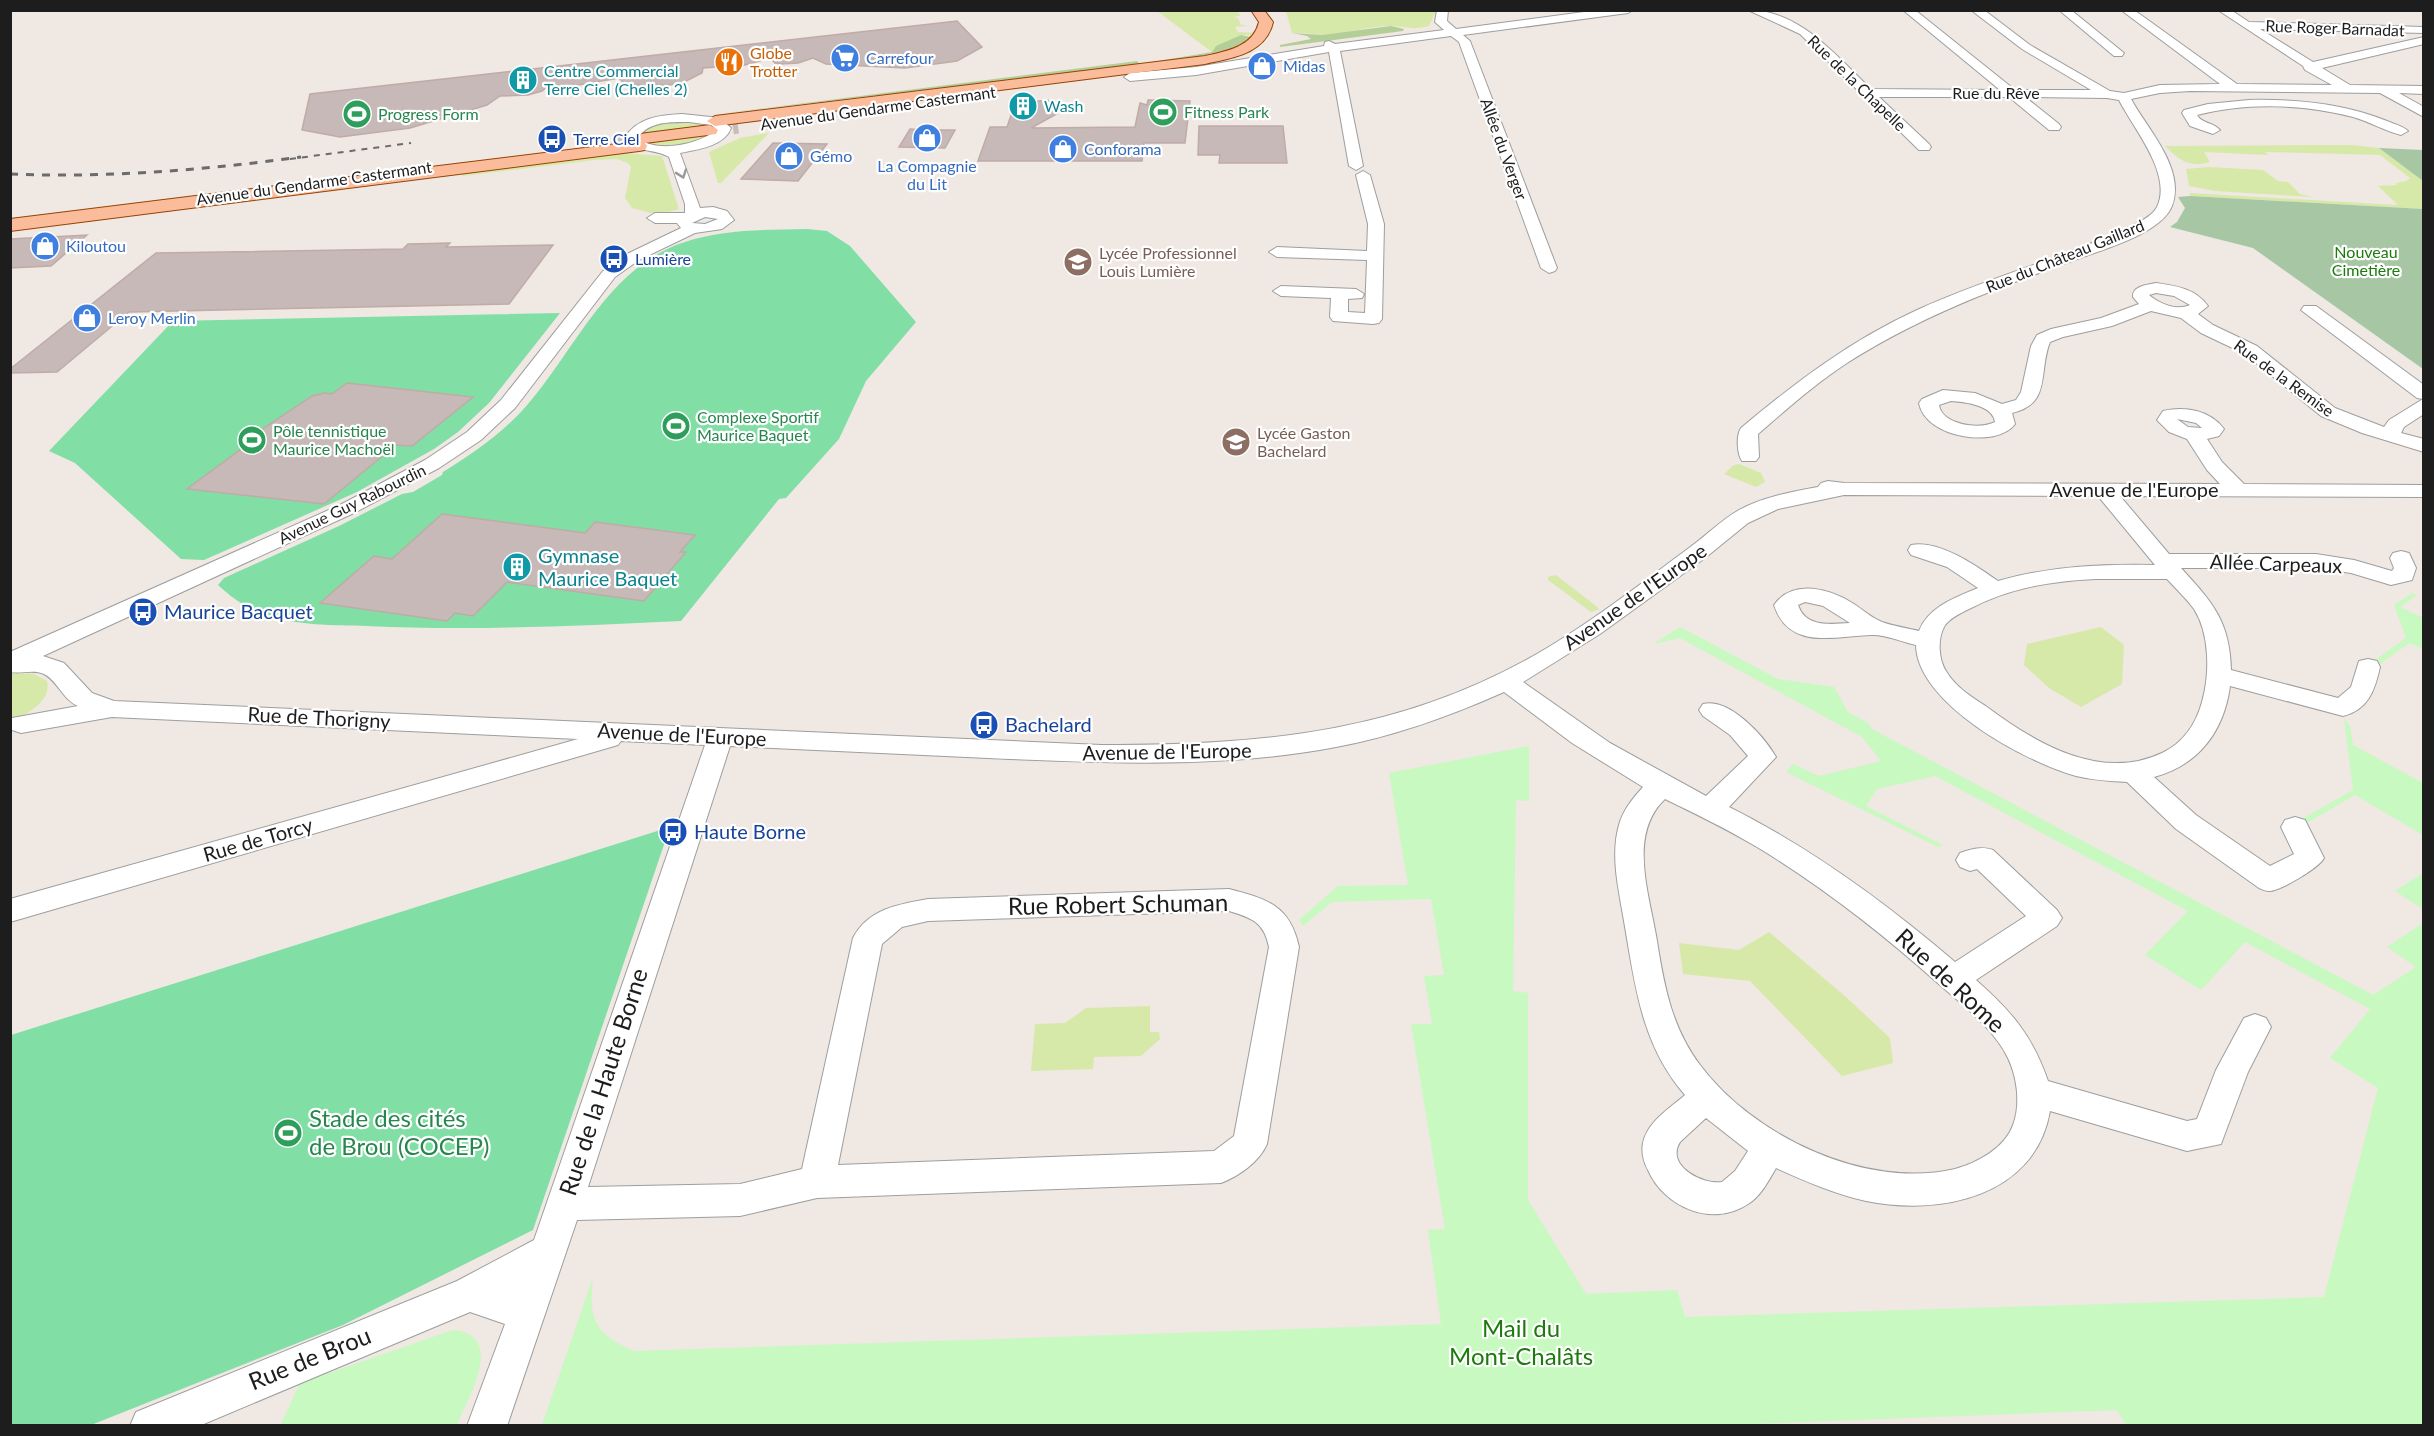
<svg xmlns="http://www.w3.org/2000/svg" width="2434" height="1436" viewBox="0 0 2434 1436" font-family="Lato,sans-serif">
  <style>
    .grass { fill: #d7e9a9 }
    .forest { fill: #b4ce98 }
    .cemetery { fill: #a7c7a4 }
    .park { fill: #c8f9c0 }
    .pitch { fill: #81dea5 }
    .building { fill: #c6b9b7; stroke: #c0aba6; stroke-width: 1.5 }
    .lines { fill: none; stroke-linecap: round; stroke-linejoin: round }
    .major-tunnel { stroke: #c5bfbb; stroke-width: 15; stroke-dasharray: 15 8; stroke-linecap: butt }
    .minor-casing { stroke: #9e9e9e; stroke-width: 2 }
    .major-casing { stroke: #964301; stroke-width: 2 }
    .minor { fill: #fff; fill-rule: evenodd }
    .major { fill: #fbbc9c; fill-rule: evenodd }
    .rail-far1 { stroke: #6b6b6b; stroke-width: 2; stroke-dasharray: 6 6; stroke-linecap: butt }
    .rail { stroke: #6b6b6b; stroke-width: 3; stroke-dasharray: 8 8; stroke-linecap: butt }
    .oneway { stroke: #999 }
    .labels { text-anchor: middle; stroke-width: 4.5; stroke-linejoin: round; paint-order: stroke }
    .far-street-label { font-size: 16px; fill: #1d1d1d; stroke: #fff }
    .far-food-label { font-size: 16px; fill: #c56008; stroke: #fff; text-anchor: start }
    .far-shop-label { font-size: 16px; fill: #366cbe; stroke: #fff; text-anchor: start }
    .far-culture-label { font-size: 16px; fill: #0d838f; stroke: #fff; text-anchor: start }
    .far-leisure-label { font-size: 16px; fill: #27864d; stroke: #fff; text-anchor: start }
    .far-transit-label { font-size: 16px; fill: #164399; stroke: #fff; text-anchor: start }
    .far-park-label { font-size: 16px; fill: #1c7b0c; stroke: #fff }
    .far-education-label { font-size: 16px; fill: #785e54; stroke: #fff; text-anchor: start }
    .street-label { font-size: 20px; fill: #1d1d1d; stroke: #fff }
    .culture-label { font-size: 20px; fill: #0d838f; stroke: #fff; text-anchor: start }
    .transit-label { font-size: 20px; fill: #164399; stroke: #fff; text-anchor: start }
    .near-street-label { font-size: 24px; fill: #1d1d1d; stroke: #fff }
    .near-leisure-label { font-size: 24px; fill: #27864d; stroke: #fff; text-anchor: start }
    .near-park-label { font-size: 24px; fill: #1c7b0c; stroke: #fff }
  </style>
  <rect width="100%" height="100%" fill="#efe8e3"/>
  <g class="grass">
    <path d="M1157 11H1234L1239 13 1240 16 1233 17 1238 18 1241 25 1249 26 1235 27 1238 32 1257 33 1252 40 1239 46 1250 35H1241L1212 52Z"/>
    <path d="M1286 11H1436L1429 26C1409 31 1407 26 1389 26 1370 26 1345 34 1324 35 1313 35 1303 32 1292 33Z"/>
    <path d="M677 121 711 123 717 129C713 132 710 137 706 139 692 147 652 150 640 138 643 124 665 123 677 121Z"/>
    <path d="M769 133 721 183H718L709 152 740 138Z"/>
    <path d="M2352 145 2379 148 2423 181V209L2190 196V193L2398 205 2378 186 2397 185 2396 183 2406 181 2410 178 2380 155 2265 152 2268 155 2204 152 2210 162C2189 168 2179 160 2165 146Z"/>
    <path d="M621 153 662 156 679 209 658 215 632 208 625 198 631 167 628 163 617 159 595 160 462 176V174Z"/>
    <path d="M2209 167 2263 170 2278 181 2288 182 2300 194 2312 197 2215 191 2189 186 2186 169Z"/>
    <path d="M1739 464 1761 473 1765 482 1756 487 1724 474 1734 465Z"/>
    <path d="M1556 575 1596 606 1599 609 1591 612 1548 580V577Z"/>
    <path d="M2101 627 2124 645 2122 684 2081 707 2049 688 2024 665 2027 644Z"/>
    <path d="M23 673 34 674 47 681C52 702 26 714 11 722V674Z"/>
    <path d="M1769 932 1846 997 1890 1038 1893 1063 1842 1076 1750 981 1683 974 1679 943 1739 950Z"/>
    <path d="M1150 1006V1032H1159L1160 1039 1141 1056 1094 1057 1093 1069 1031 1071 1035 1024 1065 1023 1086 1008Z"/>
  </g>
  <g class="forest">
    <path d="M1391 26 1404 29 1403 31 1280 47V45L1311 39 1307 36 1292 33 1322 35Z"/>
    <path d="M1241 35 1251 37 1239 46 1190 59 718 114 1137 61 1140 64 1212 52 1216 46Z"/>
  </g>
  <g class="cemetery">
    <path d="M2379 148 2423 150V181Z"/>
    <path d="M2190 196 2423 209V369L2253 248 2170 227 2177 222 2185 208 2178 197Z"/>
  </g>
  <g class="park">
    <path d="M2412 593 2417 595 2400 607 2423 618V649L2409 643 2373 669 2367 666 2406 638 2394 605Z"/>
    <path d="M1680 627 1778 679 1834 687 1848 712 1868 723 1872 729 2373 995 2416 967 2387 947 2423 923V1425L2127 1426 2117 1410 1700 1426 542 1425 593 1277C588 1320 595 1334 634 1351L1441 1324 1428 1230 1445 1229 1411 1024H1432L1424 976 1444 975 1431 899 1332 902 1303 926 1299 920 1338 886 1408 885 1389 773 1529 746V801L1516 800 1513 991 1528 993V1200L1586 1294 1677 1290 1685 1317 2324 1297 2378 1088 2330 1058 2370 1009 2245 942 2201 990 2145 955 2188 911 1935 776 1877 789 1866 806 1943 845 1938 847 1786 772 1793 764 1819 776 1881 761 1862 737 1680 638 1653 644Z"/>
    <path d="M2344 718 2350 726 2353 745 2423 783V835L2355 795 2298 828 2293 824 2353 790Z"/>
    <path d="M2423 873V909L2395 891Z"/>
    <path d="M453 1330C507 1335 468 1398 457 1425L280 1426 300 1383Z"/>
  </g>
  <g class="pitch">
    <path d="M807 229 827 231 850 246 916 322 866 381 839 439 786 498 779 499 681 621C576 626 472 631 367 626 334 625 296 626 264 614 246 608 232 598 218 585L224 578 339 526 402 494 413 492 442 475 443 472C474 453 504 432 528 404 577 347 609 266 685 242 724 229 767 230 807 229Z"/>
    <path d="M560 313 489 403 458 432 434 449 357 492 204 560 181 559 75 463 49 451 173 321Z"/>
    <path d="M670 827 533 1230 343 1325 91 1425H11V1035Z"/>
  </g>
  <g class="building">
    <path d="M957 21 982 47 957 61 905 68 826 64 813 58 798 63 781 64 775 63 770 58 745 65 703 68 702 73 684 82 669 85H633L624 83 619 78 572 86 549 85 542 91 528 95 500 96 487 105 410 128 340 137 302 130 310 94Z"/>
    <path d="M1048 100 1060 112 1031 128 1135 127 1140 103 1147 105 1148 100 1190 101 1185 143H1144L1142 161H978L990 127H1007L1015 104Z"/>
    <path d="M1199 126H1283L1287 163H1219L1220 155H1198Z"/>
    <path d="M910 129 925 130H955L945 148 899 147Z"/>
    <path d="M773 143 827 144 798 181 741 179Z"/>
    <path d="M87 235 51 266 10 268V239Z"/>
    <path d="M450 243 446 247 553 245 509 304 129 312 57 372 10 373V369L156 253 403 249 408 244Z"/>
    <path d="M347 383 473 397 412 446 396 445 324 504 187 489 260 435 255 434 312 396 324 393 332 394Z"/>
    <path d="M442 514 585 533 595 522 695 535 680 552H686L644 601 507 582 473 616 455 613 447 621 320 603 374 556 392 559Z"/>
  </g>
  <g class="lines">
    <g class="major-tunnel">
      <path d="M710 130 738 126"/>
      <path d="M618 142 647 138"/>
    </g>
    <g class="minor-casing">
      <g id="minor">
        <path d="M1437 10H1448L1447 21 1456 29 1599 10H1633L1628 13 1463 35 1470 41 1557 268 1555 271 1549 273 1541 268 1459 42 1451 36 1340 51 1363 166 1356 170 1349 166 1329 52 1196 75 1130 81 1124 77 1130 73 1196 67 1324 46 1325 42 1329 41 1335 44 1444 30 1435 22Z"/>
        <path d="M1748 10C1800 10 1836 56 1871 89L2000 90 1903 10H1915L2015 90H2091L2022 49 1971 10H1984L2030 45 2110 91 2124 93 2160 85 2220 84 2121 10H2134L2237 84 2332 85 2305 70 2303 66 2218 10H2231L2249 22 2424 27V33L2260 29 2313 62 2424 37V44L2322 68 2350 85 2424 86V94L2399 93 2424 107V117L2380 93 2190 91 2160 93 2131 99C2148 130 2186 169 2172 206 2162 232 2108 248 2083 257 2002 286 1920 316 1847 363 1815 384 1787 409 1758 434L1759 457 1756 461H1742C1737 454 1736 435 1741 428 1796 382 1850 341 1915 311 1984 279 2058 260 2127 228 2137 223 2152 217 2157 207 2173 174 2133 128 2119 100L2107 98 2025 97 2059 124 2061 127 2059 130H2049L2009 97H1879L1929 144 1931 147 1929 150H1919L1800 34Z"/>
        <path d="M2059 10H2071L2124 53 2122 56H2114Z"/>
        <path d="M2249 100C2296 99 2343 103 2387 121 2394 124 2403 126 2408 131L2401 135C2385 131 2370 122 2353 117 2304 104 2246 102 2197 115 2202 124 2213 122 2220 130L2213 134 2190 126 2182 113 2184 110 2208 104Z"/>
        <path d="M682 114 720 118 731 128C725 146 696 150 680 153L700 208 713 207 727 211 734 220 722 229 695 233 639 260 615 277 515 408 481 440 439 468 354 513 43 656 64 663 92 693 114 701 1101 745C1264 745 1405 733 1547 648 1597 618 1643 582 1689 548 1706 536 1721 520 1739 510 1763 497 1791 492 1818 487L1821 483 1828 481 1844 483 2220 484 2207 470 2187 439 2169 432 2157 420 2163 411C2185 406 2210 410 2224 429L2219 436 2207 439 2222 462 2244 484 2424 485V497L2120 496 2169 554H2316L2354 560 2392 571 2394 568 2390 558 2393 553 2401 551 2409 553 2416 568 2412 580 2391 585 2351 573 2316 568H2181C2212 602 2230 621 2231 670L2338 698 2351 687 2359 661 2368 659 2377 661 2380 667C2375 690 2368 710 2343 716L2230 686C2224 731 2199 765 2154 777L2196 815 2270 866 2294 854 2281 827 2285 820 2295 817 2305 820 2324 858C2319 868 2280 891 2269 891 2265 891 2262 889 2259 888L2176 829 2127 782C2109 781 2093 780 2076 776 2026 762 1917 704 1916 645 1902 642 1885 634 1871 635 1834 636 1789 651 1774 605 1793 578 1831 589 1854 604 1863 610 1872 618 1882 622 1893 626 1907 628 1919 631 1928 607 1956 597 1978 588L1947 567 1911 555 1908 550 1911 545C1938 539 1977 566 1998 581 2050 566 2102 564 2155 565L2098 496 1844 495 1778 509 1748 523 1705 558 1600 634 1523 682 1610 743 1706 796 1748 756 1730 735 1703 716 1699 710 1703 704C1729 697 1764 736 1776 757L1729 807C1811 848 1885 902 1955 962L2026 916 1977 869 1970 871 1960 867 1956 860 1960 853C1972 849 1981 846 1993 850L2057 910 2062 918 2057 926 1976 980C2012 1012 2032 1035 2048 1081L2187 1121 2197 1119 2216 1070 2244 1018 2255 1014 2266 1018 2271 1027 2248 1072 2221 1144 2187 1151 2050 1111C2035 1197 1940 1216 1866 1201 1835 1194 1805 1181 1776 1168 1769 1180 1761 1196 1748 1204 1712 1228 1664 1207 1648 1170 1644 1163 1641 1152 1643 1143 1647 1122 1670 1108 1685 1095 1641 1045 1635 984 1624 921 1619 891 1610 856 1619 825 1623 810 1633 798 1643 787L1572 743 1504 692C1450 716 1395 736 1336 747 1222 769 1105 763 988 758 902 754 816 750 730 746L588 1187 740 1184 802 1169 853 938C868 909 899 904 928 899L1229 889C1267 899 1290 905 1299 947L1267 1144C1259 1162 1239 1176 1221 1183L817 1198 740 1216 577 1220 507 1426H467L505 1324 470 1312 199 1426H130L136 1412 457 1281 534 1240 705 745 621 741 618 745 10 922V899L578 739 112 717 21 733 12 730V718L78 706C63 700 57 680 44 674 34 669 21 674 10 672V652L340 505 425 460 467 432 501 400 603 271 627 254 681 228 677 223H655L647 218 655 213H685V204L669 157C654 148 637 154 624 139 636 118 659 115 682 114ZM689 122 711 125 717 130C698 144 658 154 638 138 648 121 672 122 689 122ZM705 217 718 219 705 224 692 223ZM2177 419 2196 423 2202 428 2188 427ZM2096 579H2167C2176 589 2186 598 2194 609 2210 634 2210 674 2202 702 2196 724 2183 743 2162 753 2101 782 2035 743 1987 707 1972 697 1955 687 1946 671 1939 660 1937 640 1944 627 1948 619 1961 613 1969 609 2009 588 2051 581 2096 579ZM1805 602 1823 606 1850 623C1830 624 1806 628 1798 605ZM1665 799C1696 814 1727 829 1757 847 1823 887 1884 935 1941 986 1964 1006 1994 1029 2008 1058 2017 1077 2021 1104 2013 1125 2005 1148 1977 1163 1955 1169 1866 1190 1753 1136 1700 1065 1672 1028 1664 986 1657 941 1650 896 1627 835 1665 799ZM1229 911C1252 918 1264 922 1269 947L1234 1136 1214 1151 838 1165 882 944 902 927 928 921ZM1706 1118 1748 1151 1735 1171 1722 1182C1703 1185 1665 1166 1680 1142Z"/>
        <path d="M1363 171 1370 175 1384 224 1382 319 1379 323 1373 324 1333 321 1330 317 1331 298 1281 296 1273 291 1281 286 1356 289 1364 294 1362 298 1348 299V312L1365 313 1367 260 1277 257 1269 252 1277 247 1367 251 1368 224 1356 175Z"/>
        <path d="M2156 283C2176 286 2195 288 2208 306L2198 314 2213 325 2257 346 2335 408 2384 427 2389 420 2423 399 2417 398 2301 310 2304 306H2316L2424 385V414L2404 427 2401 433 2424 439V452L2362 433 2321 416 2245 354 2201 333 2181 318 2151 311 2112 326 2063 337 2050 342C2038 372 2052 404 2012 413L2015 424C1997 449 1925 438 1919 403L1922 399 1943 390 1975 393 2002 404 2016 400 2021 392 2031 346 2037 335 2051 329 2101 318 2139 304 2133 297C2132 286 2147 285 2156 283ZM2156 293 2174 296 2190 305C2176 311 2160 304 2149 295ZM1951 401C1965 402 1993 405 1995 422 1980 430 1942 425 1939 405Z"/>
      </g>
    </g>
    <g class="major-casing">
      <g id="major">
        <path d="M1251 10H1264L1273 22C1266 54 1232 58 1205 64L715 126 707 121 715 116 1205 56C1227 51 1253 47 1259 22Z"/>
        <path d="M710 125 718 130 716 134 645 143 647 146 645 150 639 151 10 231V219L641 141 639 138 641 134 647 133Z"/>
      </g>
    </g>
    <use href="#minor" class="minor"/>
    <use href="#major" class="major"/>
    <path class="rail-far1" d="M290 159 411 143"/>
    <path class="rail" d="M10 174C108 178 204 170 301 157"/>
  </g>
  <defs><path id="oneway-chevron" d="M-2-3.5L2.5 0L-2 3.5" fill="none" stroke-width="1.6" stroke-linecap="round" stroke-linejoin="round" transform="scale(1.5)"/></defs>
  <use class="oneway" href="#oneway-chevron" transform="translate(682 174) rotate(71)"/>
  <defs>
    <g id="supermarket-disc" transform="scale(1.5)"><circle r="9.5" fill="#3f7fe0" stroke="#fff"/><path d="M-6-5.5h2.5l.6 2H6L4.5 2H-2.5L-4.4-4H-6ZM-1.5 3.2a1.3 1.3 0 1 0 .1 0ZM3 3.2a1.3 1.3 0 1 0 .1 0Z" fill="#fff"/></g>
    <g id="restaurant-disc" transform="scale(1.5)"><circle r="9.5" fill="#e8710a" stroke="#fff"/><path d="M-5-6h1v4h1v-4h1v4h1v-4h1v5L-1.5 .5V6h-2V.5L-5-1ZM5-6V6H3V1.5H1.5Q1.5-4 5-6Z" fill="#fff"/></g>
    <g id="shop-disc" transform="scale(1.5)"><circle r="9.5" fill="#3f7fe0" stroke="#fff"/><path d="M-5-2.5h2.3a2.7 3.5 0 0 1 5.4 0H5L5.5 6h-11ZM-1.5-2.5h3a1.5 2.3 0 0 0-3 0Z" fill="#fff"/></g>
    <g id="building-disc" transform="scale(1.5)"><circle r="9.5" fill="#0f9aa8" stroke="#fff"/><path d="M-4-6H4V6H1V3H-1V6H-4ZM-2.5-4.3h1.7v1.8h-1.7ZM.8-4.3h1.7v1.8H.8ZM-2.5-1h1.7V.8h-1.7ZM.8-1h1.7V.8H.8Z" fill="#fff"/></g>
    <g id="stadium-disc" transform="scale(1.5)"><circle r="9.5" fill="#2e9e5b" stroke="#fff"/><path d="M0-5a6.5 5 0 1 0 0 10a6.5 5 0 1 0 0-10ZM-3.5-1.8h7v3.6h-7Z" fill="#fff"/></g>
    <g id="bus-disc" transform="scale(1.5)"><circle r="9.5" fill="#1a4fb4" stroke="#fff"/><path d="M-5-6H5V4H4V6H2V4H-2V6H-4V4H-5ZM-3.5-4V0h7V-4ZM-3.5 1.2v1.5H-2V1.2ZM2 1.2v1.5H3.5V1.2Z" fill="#fff"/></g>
    <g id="school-disc" transform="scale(1.5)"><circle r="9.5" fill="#8d6e63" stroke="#fff"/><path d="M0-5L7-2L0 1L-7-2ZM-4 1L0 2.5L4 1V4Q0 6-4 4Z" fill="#fff"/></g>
  </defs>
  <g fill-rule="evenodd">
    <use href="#supermarket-disc" x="845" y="58"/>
    <use href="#restaurant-disc" x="729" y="62"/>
    <use href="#shop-disc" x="1262" y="66"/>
    <use href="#building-disc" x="523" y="80"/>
    <use href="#building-disc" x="1023" y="106"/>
    <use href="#stadium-disc" x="1163" y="112"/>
    <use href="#stadium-disc" x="357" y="114"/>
    <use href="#shop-disc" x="927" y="138"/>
    <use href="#bus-disc" x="552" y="139"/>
    <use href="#shop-disc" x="1063" y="149"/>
    <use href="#shop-disc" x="789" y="156"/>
    <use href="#shop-disc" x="45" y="246"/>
    <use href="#bus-disc" x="614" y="259"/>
    <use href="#school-disc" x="1078" y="262"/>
    <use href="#shop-disc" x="87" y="318"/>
    <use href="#stadium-disc" x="676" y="426"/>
    <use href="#stadium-disc" x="252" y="440"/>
    <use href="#school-disc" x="1236" y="442"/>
    <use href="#building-disc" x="517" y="567"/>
    <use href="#bus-disc" x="143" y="612"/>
    <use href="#bus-disc" x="984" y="725"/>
    <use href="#bus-disc" x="673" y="832"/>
    <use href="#stadium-disc" x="288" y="1133"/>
  </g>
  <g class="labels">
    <g class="far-street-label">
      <text transform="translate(2335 28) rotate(2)" y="6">Rue Roger Barnadat</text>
      <text transform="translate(1857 83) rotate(44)" y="6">Rue de la Chapelle</text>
      <text x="1996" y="99">Rue du Rêve</text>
      <text transform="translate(878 108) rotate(-8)" y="6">Avenue du Gendarme Castermant</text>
      <text transform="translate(1504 149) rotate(70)" y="6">Allée du Verger</text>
      <text transform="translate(314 183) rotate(-8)" y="6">Avenue du Gendarme Castermant</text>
      <text transform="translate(2065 256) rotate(-22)" y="6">Rue du Château Gaillard</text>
      <text transform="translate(2284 378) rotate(36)" y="6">Rue de la Remise</text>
      <text transform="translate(352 504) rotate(-26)" y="6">Avenue Guy Rabourdin</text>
    </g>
    <g class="far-food-label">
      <text x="750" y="59">Globe<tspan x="750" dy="18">Trotter</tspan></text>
    </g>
    <g class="far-shop-label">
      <text x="866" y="64">Carrefour</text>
      <text x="1283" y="72">Midas</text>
      <text x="1084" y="155">Conforama</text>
      <text x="810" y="162">Gémo</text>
      <text x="927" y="172" text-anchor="middle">La Compagnie<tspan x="927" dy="18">du Lit</tspan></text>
      <text x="66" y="252">Kiloutou</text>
      <text x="108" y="324">Leroy Merlin</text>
    </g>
    <g class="far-culture-label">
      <text x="544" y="77">Centre Commercial<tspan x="544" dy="18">Terre Ciel (Chelles 2)</tspan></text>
      <text x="1044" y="112">Wash</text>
    </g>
    <g class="far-leisure-label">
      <text x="1184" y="118">Fitness Park</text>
      <text x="378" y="120">Progress Form</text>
      <text x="697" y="423">Complexe Sportif<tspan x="697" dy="18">Maurice Baquet</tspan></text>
      <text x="273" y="437">Pôle tennistique<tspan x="273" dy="18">Maurice Machoël</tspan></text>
    </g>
    <g class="far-transit-label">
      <text x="573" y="145">Terre Ciel</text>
      <text x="635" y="265">Lumière</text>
    </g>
    <g class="far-park-label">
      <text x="2366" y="258">Nouveau<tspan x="2366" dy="18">Cimetière</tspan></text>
    </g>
    <g class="far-education-label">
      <text x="1099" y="259">Lycée Professionnel<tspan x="1099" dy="18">Louis Lumière</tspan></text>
      <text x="1257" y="439">Lycée Gaston<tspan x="1257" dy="18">Bachelard</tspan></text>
    </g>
    <g class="street-label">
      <text x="2134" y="497">Avenue de l'Europe</text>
      <text transform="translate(2276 564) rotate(2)" y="7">Allée Carpeaux</text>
      <text transform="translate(1635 597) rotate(-35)" y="7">Avenue de l'Europe</text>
      <text transform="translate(319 718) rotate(3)" y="7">Rue de Thorigny</text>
      <text transform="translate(682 735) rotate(3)" y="7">Avenue de l'Europe</text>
      <text transform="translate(1167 752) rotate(-1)" y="7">Avenue de l'Europe</text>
      <text transform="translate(258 840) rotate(-16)" y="7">Rue de Torcy</text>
    </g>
    <g class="culture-label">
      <text x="538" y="563">Gymnase<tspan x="538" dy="23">Maurice Baquet</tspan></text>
    </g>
    <g class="transit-label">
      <text x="164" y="619">Maurice Bacquet</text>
      <text x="1005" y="732">Bachelard</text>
      <text x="694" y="839">Haute Borne</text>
    </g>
    <g class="near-street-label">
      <text transform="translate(1118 905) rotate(-1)" y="8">Rue Robert Schuman</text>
      <text transform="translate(1950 981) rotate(43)" y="8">Rue de Rome</text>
      <text transform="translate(604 1082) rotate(-72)" y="8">Rue de la Haute Borne</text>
      <text transform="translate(310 1359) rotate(-22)" y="8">Rue de Brou</text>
    </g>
    <g class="near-leisure-label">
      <text x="309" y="1127">Stade des cités<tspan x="309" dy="28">de Brou (COCEP)</tspan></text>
    </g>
    <g class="near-park-label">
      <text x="1521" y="1337">Mail du<tspan x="1521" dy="28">Mont-Chalâts</tspan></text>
    </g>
  </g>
  <rect width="2434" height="1436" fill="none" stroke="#1d1d1d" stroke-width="24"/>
</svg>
